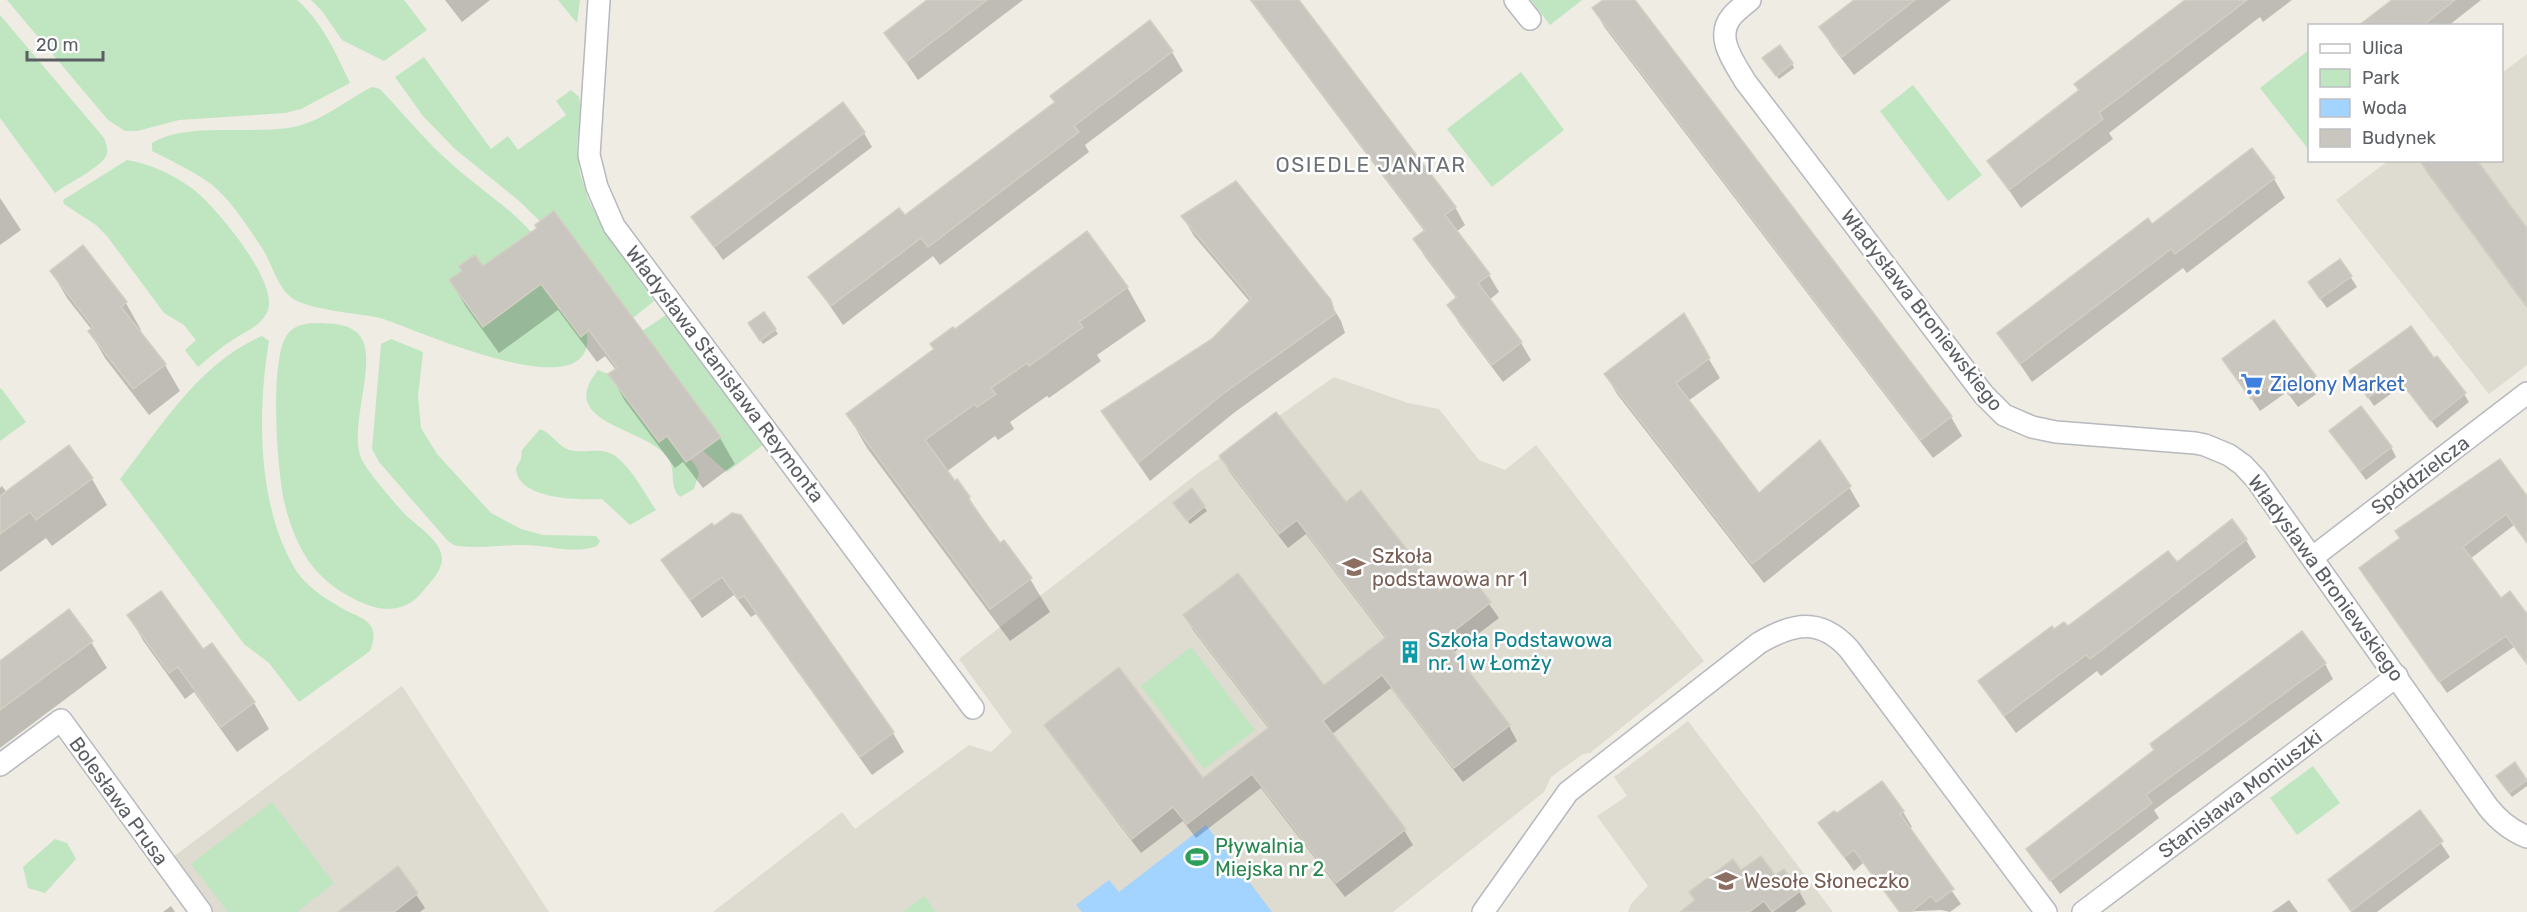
<svg xmlns="http://www.w3.org/2000/svg" width="2527" height="912" viewBox="0 0 2527 912" font-family="Rubik,sans-serif">
  <style>
    .education { fill: #dedbd1 }
    .green { fill: #bfe6c1 }
    .water { fill: #a3d3ff }
    .shadow { fill: #0003 }
    .building { fill: #c9c6c0; stroke: #d3cec1; stroke-width: 1.5 }
    .lines { fill: none; stroke-linecap: round; stroke-linejoin: round }
    .street-casing { stroke: #b6b9be; stroke-width: 24 }
    .street { stroke: #fff; stroke-width: 21 }
    .labels { text-anchor: middle; stroke-width: 5; stroke-linejoin: round; paint-order: stroke }
    .street-label { font-size: 20px; fill: #5b5f64; stroke: #fff }
    .shop-label { font-size: 20px; fill: #366cbe; stroke: #fff; text-anchor: start }
    .education-label { font-size: 20px; fill: #785e54; stroke: #fff; text-anchor: start }
    .culture-label { font-size: 20px; fill: #0d838f; stroke: #fff; text-anchor: start }
    .leisure-label { font-size: 20px; fill: #27864d; stroke: #fff; text-anchor: start }
    .neighbourhood-label { font-size: 21px; letter-spacing: 1.5px; fill: #6c7176; stroke: #fff }
  </style>
  <rect width="100%" height="100%" fill="#eeece3"/>
  <g class="education">
    <path d="M2527 54V365L2489 394 2336 200 2388 161 2502 160V73Z"/>
    <path d="M1334 377 1408 403 1439 409 1479 460 1505 470 1536 445 1704 661 1590 753 1583 754 1551 777 1544 792 1393 912H713L842 812 855 829 969 745 991 752 1012 732 959 659 1197 474Z"/>
    <path d="M402 686 549 912H213L173 857Z"/>
    <path d="M1688 721 1833 912H1628L1631 904 1648 886 1597 816 1627 796 1614 777Z"/>
  </g>
  <g class="green">
    <path d="M7 0H297C322 22 336 53 350 83L301 109 285 113 179 120 137 131H125L108 120Z"/>
    <path d="M311 0H404L427 30 384 61 342 40 322 11Z"/>
    <path d="M558 0H580L577 23Z"/>
    <path d="M1531 0H1582L1550 25Z"/>
    <path d="M0 15 104 138C106 144 109 149 106 156 100 168 67 184 55 193L0 118Z"/>
    <path d="M2309 50V150L2260 88Z"/>
    <path d="M424 57 491 149 508 136 518 150 566 115 556 101 571 90 579 97 581 108 577 148 580 173 588 199 604 230 654 301 623 326 546 227 518 200 455 149 423 116 395 77Z"/>
    <path d="M1521 72 1564 130 1492 187 1447 129Z"/>
    <path d="M1913 85 1982 175 1948 201 1880 111Z"/>
    <path d="M372 87 380 89C402 112 422 137 445 158 472 184 506 204 531 232 547 250 557 273 569 294 576 306 586 320 587 335 595 413 409 326 380 318 358 313 308 310 292 298 277 287 272 263 262 248 248 227 231 200 211 184 193 171 172 161 152 151V143C187 121 257 136 298 126 325 119 348 99 372 87Z"/>
    <path d="M127 160C151 164 174 175 193 189 216 207 278 281 268 310 262 326 247 330 234 339 221 347 210 357 198 367L185 350 196 340 184 325 164 313 107 236 96 225 64 204 63 200Z"/>
    <path d="M666 315 763 445 727 472 700 448 626 342Z"/>
    <path d="M311 323C329 324 354 321 363 341 375 369 349 427 361 458 366 470 393 501 403 512 414 525 443 540 442 560 441 572 431 581 424 590 409 609 390 613 368 605 341 595 317 577 303 552 295 538 289 521 285 505 277 474 269 360 287 335 294 326 300 325 311 323Z"/>
    <path d="M262 336 269 341C257 412 257 509 297 572 308 588 330 602 347 611 355 615 365 618 370 625 376 633 373 643 370 651L299 702 269 663 244 644 120 479C161 427 199 363 262 336Z"/>
    <path d="M391 339 423 352 418 396 421 428 437 454 491 513 521 529 543 535 596 536 600 541 597 546C572 555 547 544 521 545 501 545 480 549 459 546 454 546 451 543 447 540L379 462 372 449 381 344Z"/>
    <path d="M598 370 613 376 696 466 699 473 694 489 680 497C668 485 677 471 668 458 647 427 554 424 598 370Z"/>
    <path d="M1 388 26 422 0 441V389Z"/>
    <path d="M540 429C551 433 556 443 565 448 575 454 591 450 602 451 624 452 644 493 656 510L630 525 602 499C580 500 517 500 516 468L521 459 522 450Z"/>
    <path d="M1191 647 1255 730 1204 769 1141 686Z"/>
    <path d="M2313 766 2340 803 2297 835 2270 798Z"/>
    <path d="M272 802 334 883 297 912H228L191 864Z"/>
    <path d="M55 839 67 843 76 859 45 893 28 888 23 867Z"/>
    <path d="M924 896 936 912H903Z"/>
  </g>
  <path class="water" d="M1206 825 1272 912H1082L1076 905 1109 880 1119 892Z"/>
  <g class="shadow">
    <path d="M445 0H490L462 22Z"/>
    <path d="M930 0H1023L918 80 886 33Z"/>
    <path d="M1250 0H1297L1455 207 1465 225 1456 232 1489 275 1499 292 1489 300 1521 343 1531 360 1503 382 1459 323 1449 305 1457 299 1425 257 1415 240 1425 232Z"/>
    <path d="M1605 0H1633L1951 417 1962 436 1933 458 1605 28 1594 9Z"/>
    <path d="M1856 0H1951L1854 75 1832 46 1821 27Z"/>
    <path d="M2187 0H2292L2263 22 2260 17 2109 133 2113 139 2021 208 1989 161 2080 92Z"/>
    <path d="M2394 0H2481L2448 26H2361Z"/>
    <path d="M1172 52 1183 71 1085 145 1089 152 940 265 933 256 843 325 810 277Z"/>
    <path d="M1767 63H1792L1794 68 1779 79Z"/>
    <path d="M864 133 872 147 723 260 693 217Z"/>
    <path d="M2420 160 2527 231V308L2426 171Z"/>
    <path d="M2274 179 2285 198 2187 273 2183 268 2032 382 1999 333 2152 226Z"/>
    <path d="M0 198 21 230 0 245Z"/>
    <path d="M1183 217 1329 301 1341 321 1345 333 1235 412 1150 481 1103 412 1213 341 1250 302 1194 236Z"/>
    <path d="M538 228 720 438 735 464 703 488 683 462 675 468 625 401 610 374 616 370 605 356 597 362 558 310 499 353 466 307 451 281 483 268Z"/>
    <path d="M83 247 126 303 141 330 139 332 165 365 180 391 149 415 105 358 90 332 92 330 67 298 52 272Z"/>
    <path d="M2340 261 2357 287 2327 308 2315 292Z"/>
    <path d="M1127 287 1146 321 1097 355 1101 361 1049 398 1047 396 1010 422 1014 429 998 440 995 436 946 472 969 498 1000 545 1030 579 1050 612 1010 641 867 448 848 415 935 350 955 331Z"/>
    <path d="M764 314 778 334 763 344 752 328Z"/>
    <path d="M1683 315 1720 378 1688 401 1759 495 1849 487 1860 506 1764 583 1617 394 1606 375Z"/>
    <path d="M2224 359 2314 377 2322 390 2298 407 2287 392 2260 411Z"/>
    <path d="M2433 361 2464 394 2469 402 2437 428 2403 385 2374 406 2356 380Z"/>
    <path d="M2337 441 2391 447 2396 457 2366 480Z"/>
    <path d="M69 447 92 479 107 505 52 546 46 538 0 572V488L2 486 7 493Z"/>
    <path d="M1221 456 1345 504 1439 593 1466 572 1499 618 1453 653 1509 726 1517 741 1463 782 1391 688 1331 735 1404 830 1413 845 1345 897 1261 788 1196 838 1183 821 1141 853 1055 740 1046 725 1203 780 1269 729 1193 630 1185 616 1324 687 1386 639 1306 534 1288 548 1229 471Z"/>
    <path d="M1192 491 1207 511 1190 524 1178 508Z"/>
    <path d="M2527 500V543L2514 525 2470 559 2501 600 2527 616V658L2524 660 2514 647 2447 693 2368 580Z"/>
    <path d="M711 526 893 733 904 752 872 775 756 614 751 617 734 595 702 618 663 561Z"/>
    <path d="M2246 540 2256 557 2101 676 2097 671 2016 733 1991 699 1980 681 2054 631 2067 628 2177 565Z"/>
    <path d="M129 616 203 651 212 645 254 703 269 729 237 752 194 692 185 699 144 642Z"/>
    <path d="M91 642 107 668 0 748V663Z"/>
    <path d="M2325 664 2333 679 2154 810 2159 818 2060 894 2028 849Z"/>
    <path d="M2515 764 2527 781V786L2512 797 2500 781Z"/>
    <path d="M1881 783 1903 812 1912 827 1908 829 1961 904 1950 912 1941 910 1899 912 1863 863 1854 871 1820 824 1836 815Z"/>
    <path d="M2420 812 2450 857 2377 912H2351L2330 880Z"/>
    <path d="M398 868 425 908 420 912H340Z"/>
    <path d="M1741 872 1799 891 1806 904 1795 912H1682Z"/>
    <path d="M2289 900 2298 912H2272Z"/>
    <path d="M171 906 175 912H163Z"/>
  </g>
  <g class="building">
    <path d="M927 0H987L906 62 884 33Z"/>
    <path d="M1251 0H1299L1456 207 1445 215 1490 274 1478 283 1522 342 1492 365 1447 305 1457 297 1413 239 1425 230Z"/>
    <path d="M1603 0H1635L1952 416 1921 440 1592 8Z"/>
    <path d="M1854 0H1915L1842 57 1819 27Z"/>
    <path d="M2185 0H2247L2099 113 2103 119 2009 190 1987 161 2079 90 2074 84Z"/>
    <path d="M2392 0H2455L2422 26H2358Z"/>
    <path d="M1150 20 1173 51 1074 126 1079 132 928 247 921 238 831 306 808 277 899 208 905 215 1055 102 1050 96Z"/>
    <path d="M1780 45 1793 63 1776 76 1762 58Z"/>
    <path d="M843 102 865 132 714 247 691 217Z"/>
    <path d="M2252 148 2275 178 2175 254 2171 249 2020 364 1997 333 2148 218 2152 224Z"/>
    <path d="M2419 160H2477L2527 228V307Z"/>
    <path d="M1236 181 1331 300 1335 314 1224 393 1138 463 1101 411 1212 339 1251 299 1181 216Z"/>
    <path d="M554 211 721 437 686 462 667 436 659 442 608 374 617 368 589 330 581 337 541 284 483 327 449 280 462 271 459 266 475 255 483 266 537 228 535 225Z"/>
    <path d="M1087 231 1128 287 1079 322 1083 327 1029 366 1027 363 991 388 996 394 977 407 975 404 925 440 955 481 957 479 970 497 968 499 1000 543 1004 540 1032 578 990 609 846 414 934 349 930 344 953 327 955 329Z"/>
    <path d="M83 245 127 302 121 307 166 364 133 389 88 331 93 327 50 271Z"/>
    <path d="M2340 259 2352 276 2320 299 2308 282Z"/>
    <path d="M764 312 776 329 760 341 748 323Z"/>
    <path d="M1684 313 1710 358 1676 383 1759 493 1820 440 1851 486 1752 564 1604 374Z"/>
    <path d="M2274 320 2316 376 2289 395 2278 380 2251 399 2222 359Z"/>
    <path d="M2411 326 2434 358 2437 356 2466 393 2431 421 2397 377 2368 398 2349 371Z"/>
    <path d="M2361 406 2392 447 2360 471 2329 431Z"/>
    <path d="M1276 412 1346 502 1361 490 1439 591 1466 570 1491 602 1444 639 1510 725 1454 768 1382 675 1323 721 1406 829 1336 883 1252 774 1187 824 1173 807 1132 839 1044 725 1119 667 1203 778 1269 727 1183 615 1238 573 1324 685 1386 637 1297 520 1279 534 1219 456Z"/>
    <path d="M69 445 93 478 36 520 30 512 0 534V496Z"/>
    <path d="M2500 459 2527 496V543L2506 514 2463 547 2501 598 2510 591 2527 614V664L2506 636 2439 682 2359 568 2400 538 2395 531Z"/>
    <path d="M1192 488 1205 506 1187 521 1173 503Z"/>
    <path d="M732 513 741 515 894 732 860 757 744 596 738 599 722 577 690 600 661 560 712 523 714 526Z"/>
    <path d="M2232 519 2247 539 2090 659 2086 655 2004 716 1978 681 2052 626 2054 629 2064 622 2068 626 2168 551 2177 562Z"/>
    <path d="M161 591 203 649 212 643 255 702 221 727 178 667 169 673 127 615Z"/>
    <path d="M69 609 93 641 0 710V661Z"/>
    <path d="M2302 631 2326 663 2146 795 2152 803 2050 881 2026 849 2154 750 2150 744Z"/>
    <path d="M2515 762 2527 780 2509 793 2496 776Z"/>
    <path d="M1882 781 1904 811 1900 814 1954 889 1936 902 1931 896 1911 912H1900L1854 850 1844 857 1818 823 1834 811 1837 813Z"/>
    <path d="M2420 810 2443 841 2351 911 2328 880Z"/>
    <path d="M1761 856 1775 875 1784 869 1800 891 1772 912 1764 901 1749 912H1680L1695 900 1689 892 1733 859 1741 870Z"/>
    <path d="M398 866 418 893 394 912H338Z"/>
  </g>
  <g class="lines">
    <g class="street-casing">
      <g id="street">
        <path d="M599 0 589 155 597 187 614 226 973 708"/>
        <path d="M1515 0 1530 19"/>
        <path d="M1750 0C1744 5 1737 10 1732 16 1714 37 1734 62 1745 81L1984 395 2004 415 2032 427 2056 432 2195 443 2205 445 2229 455 2243 465 2256 479 2488 807C2499 821 2510 830 2527 837"/>
        <path d="M2313 557 2527 393"/>
        <path d="M0 765 61 720 201 912"/>
        <path d="M1483 912 1568 792 1759 643C1793 623 1820 617 1849 649L2046 912"/>
        <path d="M2083 912 2397 676"/>
      </g>
    </g>
    <use href="#street" class="street"/>
  </g>
  <defs>
    <g id="supermarket-bare" transform="scale(1.8)"><path d="M-6-5.5h2.5l.6 2H6L4.5 2H-2.5L-4.4-4H-6ZM-1.5 3.2a1.3 1.3 0 1 0 .1 0ZM3 3.2a1.3 1.3 0 1 0 .1 0Z" fill="#3f7fe0" stroke="#fff" stroke-width="2.5" paint-order="stroke"/></g>
    <g id="school-bare" transform="scale(1.8)"><path d="M0-5L7-2L0 1L-7-2ZM-4 1L0 2.5L4 1V4Q0 6-4 4Z" fill="#8d6e63" stroke="#fff" stroke-width="2.5" paint-order="stroke"/></g>
    <g id="building-bare" transform="scale(1.8)"><path d="M-4-6H4V6H1V3H-1V6H-4ZM-2.5-4.3h1.7v1.8h-1.7ZM.8-4.3h1.7v1.8H.8ZM-2.5-1h1.7V.8h-1.7ZM.8-1h1.7V.8H.8Z" fill="#0f9aa8" stroke="#fff" stroke-width="2.5" paint-order="stroke"/></g>
    <g id="stadium-bare" transform="scale(1.8)"><path d="M0-5a6.5 5 0 1 0 0 10a6.5 5 0 1 0 0-10ZM-3.5-1.8h7v3.6h-7Z" fill="#2e9e5b" stroke="#fff" stroke-width="2.5" paint-order="stroke"/></g>
  </defs>
  <g fill-rule="evenodd">
    <use href="#supermarket-bare" x="2252" y="384"/>
    <use href="#school-bare" x="1354" y="567"/>
    <use href="#building-bare" x="1410" y="652"/>
    <use href="#stadium-bare" x="1197" y="857"/>
    <use href="#school-bare" x="1726" y="881"/>
  </g>
  <g class="labels">
    <g class="street-label">
      <text transform="translate(1922 310) rotate(52)" y="7">Władysława Broniewskiego</text>
      <text transform="translate(725 374) rotate(53)" y="7">Władysława Stanisława Reymonta</text>
      <text transform="translate(2420 475) rotate(-37)" y="7">Spółdzielcza</text>
      <text transform="translate(2326 578) rotate(54)" y="7">Władysława Broniewskiego</text>
      <text transform="translate(2240 794) rotate(-37)" y="7">Stanisława Moniuszki</text>
      <text transform="translate(119 801) rotate(54)" y="7">Bolesława Prusa</text>
    </g>
    <g class="shop-label">
      <text x="2270" y="391">Zielony Market</text>
    </g>
    <g class="education-label">
      <text x="1372" y="563">Szkoła<tspan x="1372" dy="23">podstawowa nr 1</tspan></text>
      <text x="1744" y="888">Wesołe Słoneczko</text>
    </g>
    <g class="culture-label">
      <text x="1428" y="647">Szkoła Podstawowa<tspan x="1428" dy="23">nr. 1 w Łomży</tspan></text>
    </g>
    <g class="leisure-label">
      <text x="1215" y="853">Pływalnia<tspan x="1215" dy="23">Miejska nr 2</tspan></text>
    </g>
    <g class="neighbourhood-label">
      <text x="1371" y="172">OSIEDLE JANTAR</text>
    </g>
  </g>
  <rect x="2308" y="24" width="195" height="138" fill="#ffffff" stroke="#bdbfc1" stroke-width="1.5"/>
  <rect x="2320" y="44" width="30" height="9" fill="#ffffff" stroke="#bdbfc1" stroke-width="1.5"/>
  <text x="2362" y="54" font-size="18" fill="#5b5f64">Ulica</text>
  <rect x="2320" y="69" width="30" height="18" fill="#bfe6c1" stroke="#bdbfc1" stroke-width="1.5"/>
  <text x="2362" y="84" font-size="18" fill="#5b5f64">Park</text>
  <rect x="2320" y="99" width="30" height="18" fill="#a3d3ff" stroke="#bdbfc1" stroke-width="1.5"/>
  <text x="2362" y="114" font-size="18" fill="#5b5f64">Woda</text>
  <rect x="2320" y="129" width="30" height="18" fill="#c9c6c0" stroke="#bdbfc1" stroke-width="1.5"/>
  <text x="2362" y="144" font-size="18" fill="#5b5f64">Budynek</text>
  <path d="M27 51v9h76v-9" fill="none" stroke="#5b5f64" stroke-width="3"/>
  <text x="36" y="51" font-size="18" fill="#5b5f64" stroke="#ffffff" stroke-width="4.5" paint-order="stroke">20 m</text>
</svg>
